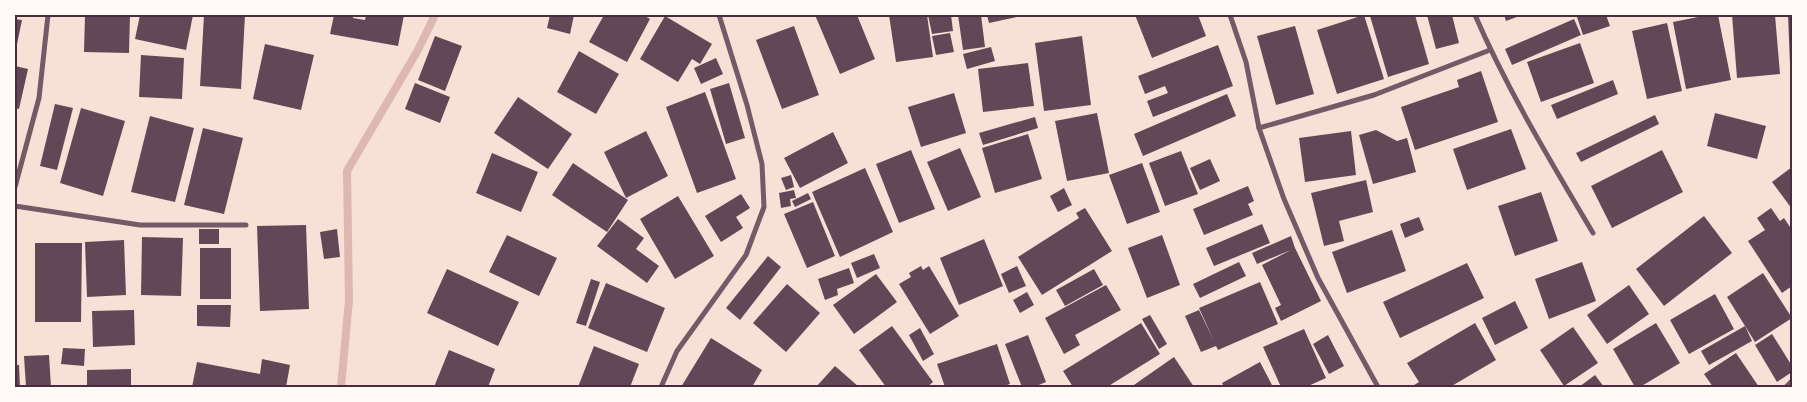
<svg xmlns="http://www.w3.org/2000/svg" width="1807" height="402" viewBox="0 0 1807 402" font-family="Arial,sans-serif">
  <style>
    .lines { fill: none; stroke-linecap: round; stroke-linejoin: round }
    .stream { stroke: #dcb8b0; stroke-width: 8 }
    .building { fill: #644757 }
    .minor { stroke: #755966; stroke-width: 5 }
    .neatline { fill: none; stroke: #4a2c40; stroke-width: 2 }
  </style>
  <rect width="100%" height="100%" fill="#f7e1d7"/>
  <g class="lines">
    <path class="stream" d="M341 387 349 300 347 171 418 50 435 15"/>
  </g>
  <g class="building">
    <path d="M85 15H130L129 53 84 52Z"/>
    <path d="M140 15H193L186 50 135 39Z"/>
    <path d="M204 15H245L241 89 200 86Z"/>
    <path d="M334 15H353V18L365 20 366 15H404L398 46 330 34Z"/>
    <path d="M550 15H574L570 34 547 28Z"/>
    <path d="M604 15H643L650 19 627 62 589 42Z"/>
    <path d="M815 15H857L875 59 840 74Z"/>
    <path d="M889 15H927L933 57 896 62Z"/>
    <path d="M928 15H951L953 31 932 34Z"/>
    <path d="M958 15H981L985 47 963 50Z"/>
    <path d="M987 15H1022V16L989 23Z"/>
    <path d="M1135 15H1198L1206 36 1152 58Z"/>
    <path d="M1364 15 1384 79 1337 94 1317 30Z"/>
    <path d="M1374 15H1415L1429 64 1388 77 1370 16Z"/>
    <path d="M1427 15H1452L1459 43 1436 49Z"/>
    <path d="M1504 15H1522L1506 21Z"/>
    <path d="M1583 15H1606L1610 26 1583 35 1577 17Z"/>
    <path d="M1708 15H1718L1731 80 1686 89 1673 22Z"/>
    <path d="M1732 15H1775L1780 74 1737 78Z"/>
    <path d="M1788 15H1792V64H1790Z"/>
    <path d="M665 16 712 44 700 64 692 59 678 82 640 59Z"/>
    <path d="M15 19 22 20 16 49H15Z"/>
    <path d="M1574 19 1581 35 1512 65 1505 49Z"/>
    <path d="M1667 23 1682 91 1647 99 1632 31Z"/>
    <path d="M794 26 819 95 782 109 756 40Z"/>
    <path d="M1295 26 1314 94 1276 105 1257 36Z"/>
    <path d="M950 33 954 52 936 55 932 36Z"/>
    <path d="M435 36 462 46 445 91 418 80Z"/>
    <path d="M1082 36 1091 105 1044 111 1035 43Z"/>
    <path d="M1580 43 1594 83 1541 102 1527 62Z"/>
    <path d="M265 44 314 55 301 110 253 99Z"/>
    <path d="M1218 45 1233 86 1153 117 1147 101 1168 93 1165 86 1145 94 1138 76Z"/>
    <path d="M991 47 995 61 967 69 963 54Z"/>
    <path d="M579 51 619 74 596 114 557 92Z"/>
    <path d="M141 55 184 58 182 99 139 97Z"/>
    <path d="M716 58 723 74 701 84 694 68Z"/>
    <path d="M1028 63 1034 106 983 112 978 69Z"/>
    <path d="M15 66 28 69 19 109 15 108Z"/>
    <path d="M1481 71 1498 122 1415 150 1401 107 1459 87 1457 80Z"/>
    <path d="M1613 80 1618 94 1557 119 1551 105Z"/>
    <path d="M415 83 450 97 440 123 405 109Z"/>
    <path d="M729 83 745 138 726 144 710 89Z"/>
    <path d="M705 92 736 179 697 193 666 107Z"/>
    <path d="M954 93 966 133 921 147 908 107Z"/>
    <path d="M1227 94 1236 116 1143 156 1134 134Z"/>
    <path d="M518 97 572 134 548 169 494 133Z"/>
    <path d="M55 104 73 108 57 170 40 166Z"/>
    <path d="M81 108 125 121 103 196 60 183Z"/>
    <path d="M1097 113 1109 173 1067 181 1055 121Z"/>
    <path d="M1715 113 1766 126 1757 159 1707 146Z"/>
    <path d="M1655 115 1659 124 1581 162 1576 153Z"/>
    <path d="M150 116 194 128 175 202 131 192Z"/>
    <path d="M1035 117 1038 128 983 145 979 133Z"/>
    <path d="M203 128 243 138 224 214 184 205Z"/>
    <path d="M1511 129 1526 169 1467 190 1453 149Z"/>
    <path d="M1376 130 1397 141 1407 138 1416 172 1373 184 1359 135Z"/>
    <path d="M646 131 668 176 626 198 604 152Z"/>
    <path d="M1351 131 1356 175 1305 182 1299 138Z"/>
    <path d="M833 132 848 163 800 188 784 158Z"/>
    <path d="M1028 134 1042 179 995 193 982 148Z"/>
    <path d="M960 148 981 197 948 211 927 162Z"/>
    <path d="M911 150 935 209 899 223 876 164Z"/>
    <path d="M1662 150 1683 192 1612 228 1591 186Z"/>
    <path d="M1181 151 1198 194 1165 206 1149 163Z"/>
    <path d="M492 153 538 172 521 212 476 193Z"/>
    <path d="M1210 159 1220 181 1200 190 1190 168Z"/>
    <path d="M573 163 628 200 607 232 552 195Z"/>
    <path d="M1142 163 1160 212 1127 224 1109 175Z"/>
    <path d="M1792 167V209L1772 182Z"/>
    <path d="M865 168 893 232 840 257 812 192Z"/>
    <path d="M791 175 794 187 786 190 781 178Z"/>
    <path d="M1366 180 1373 212 1339 221 1344 241 1324 246 1311 193Z"/>
    <path d="M1248 186 1254 201 1248 204 1253 215 1204 235 1193 209Z"/>
    <path d="M1064 188 1072 205 1058 212 1050 196Z"/>
    <path d="M794 190 796 198 790 199 791 206 781 208 779 193Z"/>
    <path d="M1541 192 1558 241 1515 256 1498 206Z"/>
    <path d="M808 193 811 199 795 207 792 201Z"/>
    <path d="M741 194 750 208 736 217 743 228 721 242 705 216Z"/>
    <path d="M678 196 714 256 675 279 640 219Z"/>
    <path d="M813 202 835 256 807 268 784 214Z"/>
    <path d="M1085 208 1112 251 1042 295 1018 257 1079 218 1076 213Z"/>
    <path d="M1771 208 1780 221 1784 218 1792 230V286L1782 293 1748 241 1765 230 1757 218Z"/>
    <path d="M1704 216 1732 253 1664 306 1636 269Z"/>
    <path d="M1419 217 1424 230 1405 238 1400 224Z"/>
    <path d="M618 219 644 238 636 249 659 266 647 283 597 246Z"/>
    <path d="M1262 224 1270 243 1214 266 1206 248Z"/>
    <path d="M306 225 309 309 260 311 257 226Z"/>
    <rect x="199" y="229" width="20" height="15"/>
    <path d="M337 229 340 257 324 259 320 232Z"/>
    <path d="M1392 230 1406 271 1347 293 1332 252Z"/>
    <path d="M507 235 557 258 539 296 489 272Z"/>
    <path d="M1162 235 1180 285 1147 298 1128 248Z"/>
    <path d="M1291 236 1295 248 1321 301 1281 321 1275 308 1281 305 1262 265 1291 250 1257 264 1252 253Z"/>
    <path d="M142 237 183 238 181 296 141 295Z"/>
    <path d="M984 239 1003 286 959 305 940 258Z"/>
    <path d="M124 240 126 295 87 297 85 242Z"/>
    <path d="M35 243H82L81 322H35Z"/>
    <rect x="200" y="248" width="31" height="51"/>
    <path d="M874 254 880 268 857 278 851 263Z"/>
    <path d="M768 256 781 267 740 320 726 308Z"/>
    <path d="M1239 262 1246 276 1200 298 1193 284Z"/>
    <path d="M1582 262 1596 301 1549 319 1535 279Z"/>
    <path d="M1467 263 1484 298 1400 338 1383 302Z"/>
    <path d="M921 266 923 270 929 266 959 316 930 334 899 284 911 277 909 273Z"/>
    <path d="M1017 266 1026 286 1009 293 1001 274Z"/>
    <path d="M849 268 854 283 837 289 838 295 825 300 818 279Z"/>
    <path d="M447 269 519 302 498 346 427 313Z"/>
    <path d="M1094 269 1103 285 1065 306 1056 290Z"/>
    <path d="M1763 273 1792 318 1755 342 1727 297Z"/>
    <path d="M876 274 897 302 854 334 833 305Z"/>
    <path d="M591 279 600 282 586 326 576 323Z"/>
    <path d="M1260 282 1278 324 1218 350 1216 346 1201 352 1185 316 1199 310 1214 341 1199 308Z"/>
    <path d="M606 283 665 308 647 352 588 328Z"/>
    <path d="M787 284 820 313 786 352 753 323Z"/>
    <path d="M1106 285 1121 310 1075 335 1080 345 1064 354 1045 318Z"/>
    <path d="M1629 285 1649 314 1607 344 1587 315Z"/>
    <path d="M1027 292 1034 305 1020 313 1013 300Z"/>
    <path d="M1715 294 1734 329 1689 354 1670 320Z"/>
    <path d="M1515 301 1528 328 1495 345 1482 318Z"/>
    <path d="M197 305H231L230 327 197 326Z"/>
    <path d="M134 310 135 345 93 347 92 311Z"/>
    <path d="M1150 315 1167 344 1159 349 1142 319Z"/>
    <path d="M1141 323 1160 354 1107 387H1073L1063 371Z"/>
    <path d="M1475 323 1496 360 1450 387H1411L1419 382 1407 363Z"/>
    <path d="M1656 323 1680 363 1640 387H1635L1613 349Z"/>
    <path d="M892 326 933 382 927 387H886L859 350Z"/>
    <path d="M1745 326 1752 341 1709 365 1701 351Z"/>
    <path d="M1573 327 1598 363 1564 386 1540 350Z"/>
    <path d="M920 328 934 354 923 361 909 335Z"/>
    <path d="M1304 329 1326 378 1306 387H1281L1263 347Z"/>
    <path d="M1772 334 1792 366V372L1777 382 1755 345Z"/>
    <path d="M1028 335 1046 382 1034 387H1022L1005 344Z"/>
    <path d="M1328 335 1344 366 1329 374 1313 344Z"/>
    <path d="M711 338 762 370 752 387H681Z"/>
    <path d="M997 344 1010 384 1001 387H945L937 364Z"/>
    <path d="M594 346 639 364 630 387H578Z"/>
    <path d="M63 348 85 349 84 366 61 364Z"/>
    <path d="M449 350 495 369 488 387H434Z"/>
    <path d="M1736 353 1759 387H1713L1704 374Z"/>
    <path d="M49 355 51 387H26L24 356Z"/>
    <path d="M1174 357 1194 387H1131Z"/>
    <path d="M262 359 290 365 286 387H192L197 362 260 374Z"/>
    <path d="M1260 362 1273 387H1224L1222 383Z"/>
    <path d="M15 365H19L20 387H15Z"/>
    <path d="M835 366 859 387H816Z"/>
    <path d="M131 369V387H87V370Z"/>
    <path d="M1595 375 1604 387H1579Z"/>
  </g>
  <g class="lines">
    <g class="minor">
      <path d="M1230 15 1246 62 1259 128 1284 199 1318 278 1378 387"/>
      <path d="M1475 15C1508 91 1551 162 1593 233"/>
      <path d="M1259 128 1374 95 1490 50"/>
      <path d="M15 187 39 98 48 15"/>
      <path d="M15 206 140 225H246"/>
      <path d="M661 387 677 351 746 255 764 207 762 164 747 105 719 15"/>
      <path d="M1786 387 1792 381"/>
    </g>
  </g>
  <rect width="1807" height="402" fill="none" stroke="#fffaf5" stroke-width="32"/>
  <rect x="16" y="16" width="1775" height="370" class="neatline"/>
</svg>
